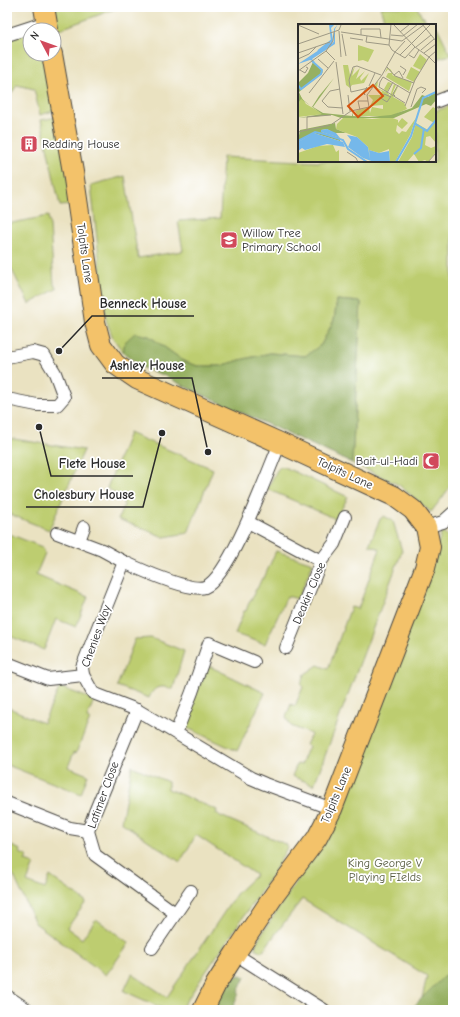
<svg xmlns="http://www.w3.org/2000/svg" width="460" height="1017" viewBox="0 0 460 1017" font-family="'Comic Neue',sans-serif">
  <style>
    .green { fill: #bdcd70; stroke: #747c4e }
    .forest { fill: #96b062; stroke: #606e46 }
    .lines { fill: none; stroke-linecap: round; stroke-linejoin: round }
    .street-casing { stroke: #484642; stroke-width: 14 }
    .primary-casing { stroke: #484642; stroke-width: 22 }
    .street { stroke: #fff; stroke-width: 12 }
    .primary { stroke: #f3c26a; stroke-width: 20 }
    .labels { text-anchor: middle; stroke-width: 3.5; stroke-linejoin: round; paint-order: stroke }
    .poi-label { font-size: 12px; fill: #2b2b2b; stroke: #fff; text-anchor: start }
    .street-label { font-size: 12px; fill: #2b2b2b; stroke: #fff }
    .park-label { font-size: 12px; fill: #575c40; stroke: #fff }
    .inset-river { fill: none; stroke: #75b8ea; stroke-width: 2 }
    .inset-road { fill: none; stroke: #9e9985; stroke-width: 1 }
    .view { fill: #d5540f; fill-opacity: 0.15; stroke: #d5540f; stroke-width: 2 }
    .inset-edge { fill: none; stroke: #2b2b2b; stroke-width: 2 }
    .leader { fill: none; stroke: #2b2b2b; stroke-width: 1.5 }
    .callout-dot { fill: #2b2b2b; stroke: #fff; stroke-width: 1.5 }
    .callout-label { font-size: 13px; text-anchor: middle; font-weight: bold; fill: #2b2b2b; stroke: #fff; stroke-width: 3.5; stroke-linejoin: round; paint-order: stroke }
  </style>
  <rect width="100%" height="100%" fill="#fff"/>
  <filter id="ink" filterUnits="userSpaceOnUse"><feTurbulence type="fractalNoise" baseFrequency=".025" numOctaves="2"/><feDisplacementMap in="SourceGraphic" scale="8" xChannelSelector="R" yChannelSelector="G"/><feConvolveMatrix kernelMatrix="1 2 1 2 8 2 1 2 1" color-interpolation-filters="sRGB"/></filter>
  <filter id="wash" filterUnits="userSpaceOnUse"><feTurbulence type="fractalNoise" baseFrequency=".012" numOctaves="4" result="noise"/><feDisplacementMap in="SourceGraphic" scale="16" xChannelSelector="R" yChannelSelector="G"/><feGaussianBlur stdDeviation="0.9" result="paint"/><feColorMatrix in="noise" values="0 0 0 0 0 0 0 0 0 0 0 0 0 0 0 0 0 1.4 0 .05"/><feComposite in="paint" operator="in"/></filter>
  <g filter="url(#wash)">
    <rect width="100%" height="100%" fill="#eae2c1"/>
    <g class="green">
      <path d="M55 7H120L58 30Z"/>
      <path d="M380 7H417L422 17H424L428 25H386Z"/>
      <path d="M437 27 451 55 435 59V28Z"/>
      <path d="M22 34 30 35V54H46L57 110 40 115 34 89 17 85 8 99 7 97V42L14 37Z"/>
      <path d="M453 105V481L445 494 431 512 399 485 352 463 361 302 337 300 334 320 321 345 306 356 270 353 240 360 221 366H198L185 362 149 336 125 342 123 352 113 338 106 320 91 185 125 176 138 258 183 251 178 221 220 218 223 157 319 162V161H435V111Z"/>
      <path d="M57 117 73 205 60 206 41 120Z"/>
      <path d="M48 216 50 226 54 285 58 288 29 304 7 260V224Z"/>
      <path d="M129 433 213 469 188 533 164 537 118 519 124 505 121 497 107 488Z"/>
      <path d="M7 438 84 450 49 530 7 513Z"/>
      <path d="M280 467H284L291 470 348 497 336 519 267 489 277 470Z"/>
      <path d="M384 516 393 521 402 551 314 785 292 776 297 764 301 765 309 746 306 745 311 734 291 726 286 717 291 704 295 706 303 687 301 685 305 674 318 665 328 669 351 607 358 609 380 549 369 545 380 519Z"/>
      <path d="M442 532 453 539V967L422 998 427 976 302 899 262 952 255 948 257 941 341 814Z"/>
      <path d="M7 533 42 547 45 553 36 575 88 597 76 627 56 619 44 650 7 635V630L11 620 7 618Z"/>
      <path d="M276 551 313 563 298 599 287 596 265 644 235 634 244 611H246L250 600H251L256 589H257L262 578H264Z"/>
      <path d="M151 638 184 651 173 689C160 685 154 686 149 698L117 686 135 639Z"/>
      <path d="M209 666 265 693 237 751 181 725Z"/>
      <path d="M60 687 94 700 87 718 90 719 76 753 74 752 68 767 88 775 81 794 7 765V707L43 723Z"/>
      <path d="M132 766 168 782V789L217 810 216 814 285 844 288 846 273 874 267 882 180 1010H166L124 991 132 974 167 997 237 893 256 875 196 835 180 862 121 822Z"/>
      <path d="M7 844 21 850 20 853 27 856 25 861 34 864 27 882 45 889 50 876 86 902 67 928 82 939 96 919 129 943 106 975 35 923 14 876 7 868Z"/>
    </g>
    <g class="forest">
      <path d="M337 300 361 302 352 463 186 387 163 375 143 368 123 352 125 342 135 333 149 336 185 362 198 366H221L240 360 270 353 305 356 321 345 334 320Z"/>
      <path d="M453 967V1010H410Z"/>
      <path d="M240 975 245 977 238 992 239 993 232 1010H211L231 978Z"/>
    </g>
  </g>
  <g filter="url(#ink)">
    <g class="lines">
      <g class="street-casing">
        <g id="street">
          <path d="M7 35 47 22"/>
          <path d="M435 102 453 95"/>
          <path d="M7 357 33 352 44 355 55 373 64 397 57 405H37L7 399"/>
          <path d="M280 443C268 471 230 577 205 587 190 592 139 569 124 562L82 667 83 675 93 693 137 710 251 778 265 784 332 809"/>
          <path d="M248 522 321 561"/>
          <path d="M426 527 443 522 453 513"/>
          <path d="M57 533 102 550 124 562"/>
          <path d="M79 541 84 527"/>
          <path d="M286 648 321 561 334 544 345 517"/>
          <path d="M10 664 48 679 83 675"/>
          <path d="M137 710 95 812 88 831 95 855 175 913"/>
          <path d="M176 733 192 692 209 643 254 662"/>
          <path d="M7 803 70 828 88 831"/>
          <path d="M152 948 191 891"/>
          <path d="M235 954 324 1010"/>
          <path d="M7 996 28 1010"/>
        </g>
      </g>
      <g class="primary-casing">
        <g id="primary">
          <path d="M44 7 48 30"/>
          <path d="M52 54 73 172 95 322 101 345 115 364 137 379 280 443 394 496 413 510 426 527 430 547 425 568 332 809 317 838 275 894 235 954 216 984 203 1010"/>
        </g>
      </g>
      <use href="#street" class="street"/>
      <use href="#primary" class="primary"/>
    </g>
  </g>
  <defs>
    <g id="building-square" transform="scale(0.9)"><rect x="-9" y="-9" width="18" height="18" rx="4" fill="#d1495b" stroke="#fff"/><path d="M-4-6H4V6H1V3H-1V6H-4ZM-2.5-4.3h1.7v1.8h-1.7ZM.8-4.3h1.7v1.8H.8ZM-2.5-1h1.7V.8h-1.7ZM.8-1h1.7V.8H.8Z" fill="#fff"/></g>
    <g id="school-square" transform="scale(0.9)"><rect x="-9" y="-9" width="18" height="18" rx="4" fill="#d1495b" stroke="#fff"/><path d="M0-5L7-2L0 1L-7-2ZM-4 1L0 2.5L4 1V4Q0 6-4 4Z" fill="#fff"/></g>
    <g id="mosque-square" transform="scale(0.9)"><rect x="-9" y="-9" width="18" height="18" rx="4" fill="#d1495b" stroke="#fff"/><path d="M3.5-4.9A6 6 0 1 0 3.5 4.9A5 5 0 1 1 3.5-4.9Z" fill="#fff"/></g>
  </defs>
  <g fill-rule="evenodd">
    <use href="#building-square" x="29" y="144"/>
    <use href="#school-square" x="229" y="240"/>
    <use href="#mosque-square" x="431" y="461"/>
  </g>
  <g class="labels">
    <g class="poi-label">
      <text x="42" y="148">Redding House</text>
      <text x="242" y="237">Willow Tree<tspan x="242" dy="14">Primary School</tspan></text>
      <text x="418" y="465" text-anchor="end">Bait-ul-Hadi</text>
    </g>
    <g class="street-label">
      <text transform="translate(85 253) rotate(82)" y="4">Tolpits Lane</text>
      <text transform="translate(345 473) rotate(25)" y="4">Tolpits Lane</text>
      <text transform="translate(309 593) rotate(-67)" y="4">Deakin Close</text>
      <text transform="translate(96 636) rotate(-70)" y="4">Chenies Way</text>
      <text transform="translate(103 795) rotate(-70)" y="4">Latimer Close</text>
      <text transform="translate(336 795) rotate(-67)" y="4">Tolpits Lane</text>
    </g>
    <g class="park-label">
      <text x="385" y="867">King George V<tspan x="385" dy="14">Playing FIelds</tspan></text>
    </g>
  </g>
  <g transform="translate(298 24)">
    <rect width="138" height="138" fill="#eae2c1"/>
    <path d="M60 21 76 26 70 38 65 36 60 37ZM122 30 129 36 123 46 115 42ZM45 41H50L52 51 57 42 54 52 62 44 58 55 67 47 62 54 63 57 71 49 66 59 54 61 52 64 48 61ZM113 43 122 48 116 58 108 54ZM89 44 92 45 93 46 95 50 94 51 114 58 111 67 88 53 90 49H94L90 45 87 49ZM80 57 79 64 88 68 86 65 90 58 94 59 89 68 92 72 96 60 98 61 94 70 101 61 95 73 106 79 109 85 93 92H60L57 87 71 83 72 89 74 83 85 85V81L72 82 75 76 70 71H82L84 67 75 63ZM0 68 8 80 25 90 0 93ZM135 83 138 85V119L132 112 128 113 127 121 133 124 138 122V128L130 138 127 136 121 138 116 130 109 138H100L114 113 118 99 130 106 136 99 126 93ZM47 92 74 95 92 93 100 96V99L104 94 110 99 104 105 99 101 98 107 101 110 104 107 108 108 118 94 112 111 97 138H92L91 125 81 129 71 126 72 135 70 123 59 113 38 105 39 100ZM35 121 38 128 41 126V138H0V129L20 122Z" fill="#bdcd70"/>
    <path d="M15 38 25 48 1 68 4 75 14 83 21 72 36 54 15 83 25 89 54 92V88L55 92 71 93 93 91 114 84 124 71 130 73 138 68V76L133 82 128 80 96 94H43L34 91 0 94 24 90 3 75 0 79V59L10 49ZM37 99 38 105 48 109H36L29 105 23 106V108L42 114V117L16 109 0 117 2 106Z" fill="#96b062"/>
    <path d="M31 0H37L33 4 35 16 34 20 36 17V5L40 0 37 5V20L14 35 17 38 12 36 0 40 33 18ZM29 105 38 109 42 114 23 108V106ZM16 109 45 118 47 123 29 120 7 126 4 124 0 127V118ZM49 111 59 113 70 123 72 135 71 126 81 129 91 127 92 138H76L65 134 50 123 53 116Z" fill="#75b8ea"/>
    <path class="inset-river" d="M20 27 34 16M0 61 3 65 23 50 24 46 14 37M116 99 129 107 138 96M0 117 17 108 26 110 45 116 50 125 69 138M116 130 123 124 126 104M98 138 113 112 125 74 138 68"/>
    <path class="inset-road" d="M93 0 91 21 94 26 97 28 107 17M95 0 117 23M124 0 138 17M0 1 21 10M41 7 43 33M43 8 104 17 127 0M102 8 112 0M44 10 48 32M63 11V5H82L83 14M93 11 105 12 120 0M69 12 68 18 91 21M52 14 65 16M0 20 41 6 43 1M118 23 133 11M123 26 136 15M28 27 35 17 36 8M28 27 37 36M0 29 32 18M126 29 138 20M102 31 133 0M111 31 116 34 121 26M0 35 11 30 18 23M20 35 30 44M38 38 45 90M102 42 108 46 105 51M89 43 97 52 116 59M2 46 7 49 10 44 8 43M0 47 28 27M96 51 101 47 105 54M71 62 77 49M75 63 53 68 51 56 55 43 59 42 83 51M42 65 32 67 24 77 30 83 45 84M119 65 123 63 128 65 124 69M66 68 67 71 65 69 69 63M11 69 36 37M89 69 95 58M50 71 52 87M97 72 95 70 100 61M81 73 89 78 93 72M83 74 86 70 93 73M107 79 81 63 82 58 85 53 112 69M107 82 117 56 131 33 138 40M113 83 119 65M62 86 60 77H70M34 100 53 87 71 83 69 71 84 51 97 28 107 34 117 23 131 33 138 27M9 105V93L33 91M0 108 32 101M49 128 58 134 60 138M130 138 138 129"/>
    <path class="view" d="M75 61 85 72 60 93 50 82Z"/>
    <rect width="138" height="138" class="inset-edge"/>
  </g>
  <path class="leader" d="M59 351L92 316H194M208 452L192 378H102M39 427L51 476H133M162 433L143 507H26"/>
  <g class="callout-dot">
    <circle cx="59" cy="351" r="4"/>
    <circle cx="208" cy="452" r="4"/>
    <circle cx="39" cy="427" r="4"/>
    <circle cx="162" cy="433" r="4"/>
  </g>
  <g class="callout-label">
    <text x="143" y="308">Benneck House</text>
    <text x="147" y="370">Ashley House</text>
    <text x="92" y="468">Flete House</text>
    <text x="84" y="499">Cholesbury House</text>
  </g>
  <rect width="460" height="1017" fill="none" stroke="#fff" stroke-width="24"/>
  <g transform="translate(42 42) rotate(311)"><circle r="19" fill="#ffffff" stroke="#aaaaaa"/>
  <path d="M0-3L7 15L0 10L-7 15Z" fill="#d1495b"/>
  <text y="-6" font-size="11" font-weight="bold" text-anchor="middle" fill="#2b2b2b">N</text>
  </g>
</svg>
